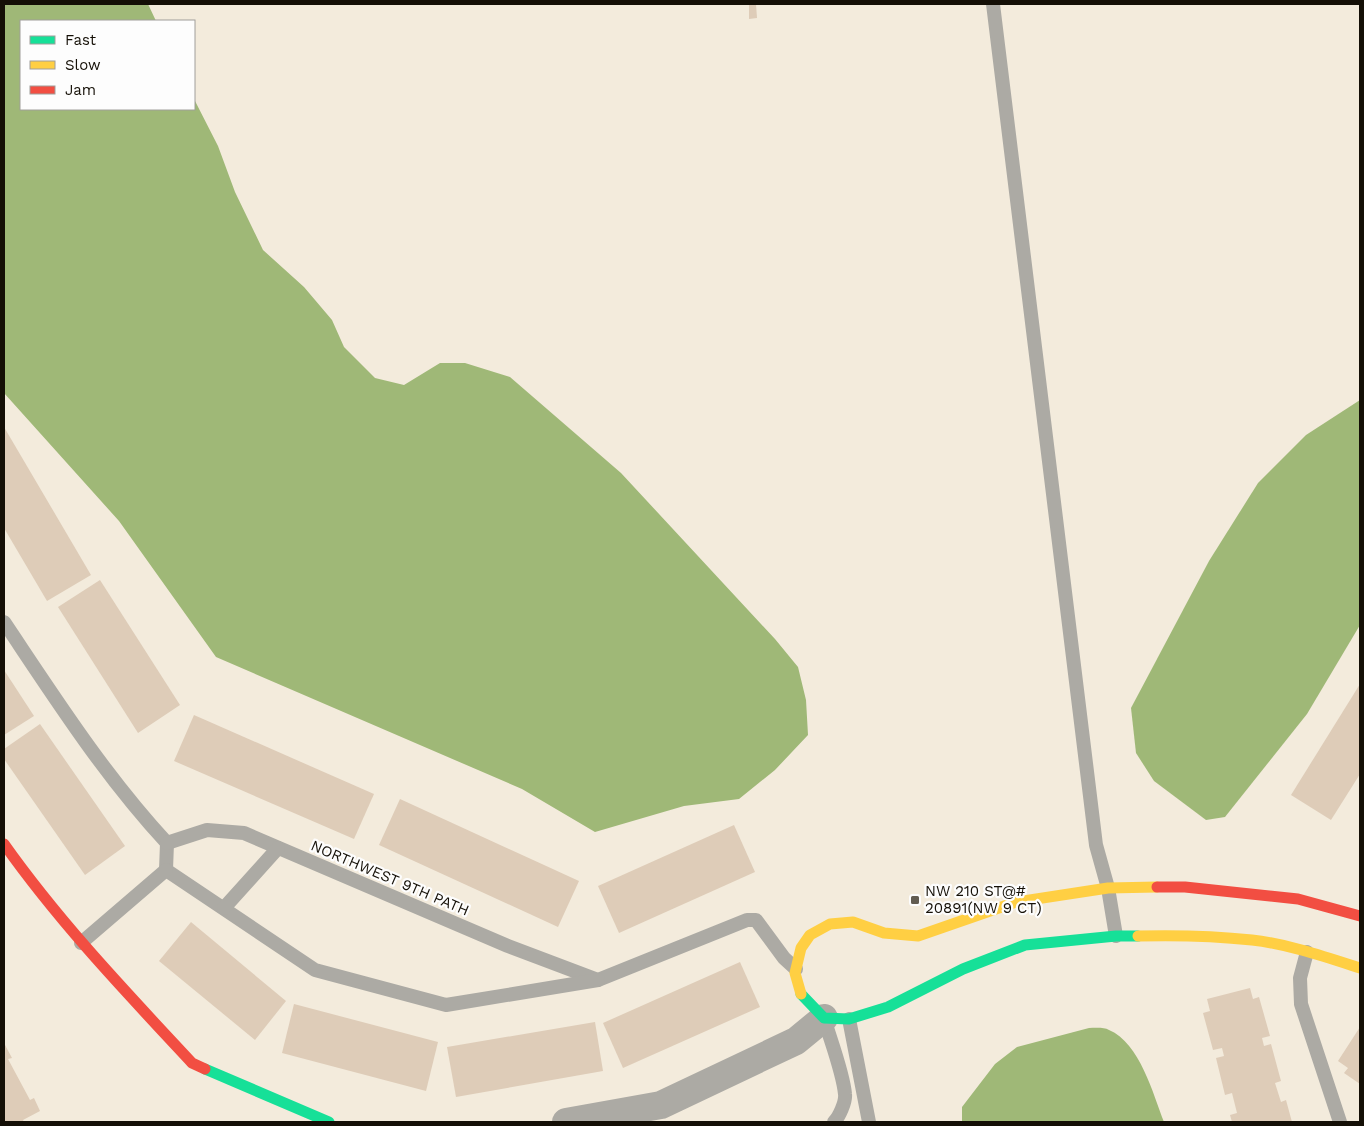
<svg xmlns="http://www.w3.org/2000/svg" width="1364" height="1126" viewBox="0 0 1364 1126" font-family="'Work Sans',sans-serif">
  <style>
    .water { fill: #9fb877 }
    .building { fill: #deccb8 }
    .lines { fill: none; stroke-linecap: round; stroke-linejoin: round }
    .lane { stroke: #acaaa4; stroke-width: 14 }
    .street { stroke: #acaaa4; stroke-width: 28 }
    .fast { stroke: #16e098; stroke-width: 11 }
    .slow { stroke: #ffcf43; stroke-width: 11 }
    .jam { stroke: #f24e42; stroke-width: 11 }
    .poi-dot { fill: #625c51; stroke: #fdfdfd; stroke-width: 2 }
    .labels { text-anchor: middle; stroke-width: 4.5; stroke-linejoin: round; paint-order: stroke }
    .street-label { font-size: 15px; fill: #140f06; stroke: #fdfdfd }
    .poi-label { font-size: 15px; fill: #140f06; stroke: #fdfdfd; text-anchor: start }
  </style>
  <rect width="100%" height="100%" fill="#f3ebdc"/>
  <g class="water">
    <path d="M4 4H148L156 21H21V109H194V99L218 146 235 192 263 250 304 287 332 320 344 347 375 378 404 385 440 363H465L510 377 621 473 775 639 798 667 806 700 808 735 775 770 739 799 684 806 595 832 522 789 216 657 119 521 4 393Z"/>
    <path d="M1360 400V625L1307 714 1225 817 1206 820 1154 781 1136 753 1131 708 1209 561 1258 483 1306 435Z"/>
    <path d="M1089 1028C1095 1028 1104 1027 1109 1030 1140 1043 1153 1094 1164 1122H962V1107L995 1064 1017 1047Z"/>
  </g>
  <g class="building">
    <path d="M749 4H756L757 18 749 19Z"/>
    <path d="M4 427 91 575 47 601 4 528Z"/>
    <path d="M100 580 180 705 138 733 58 607Z"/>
    <path d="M4 670 34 716 4 735Z"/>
    <path d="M1360 684V774L1331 820 1291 795Z"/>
    <path d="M194 715 374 794 354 839 174 761Z"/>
    <path d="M40 724 125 846 85 875 4 759V749Z"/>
    <path d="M400 799 579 881 558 927 379 845Z"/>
    <path d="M734 825 755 872 619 933 598 886Z"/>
    <path d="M191 922 286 1001 255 1040 159 961Z"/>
    <path d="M740 962 760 1007 623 1068 603 1023Z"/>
    <path d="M1250 988 1253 999 1259 997 1270 1036 1262 1038 1264 1046 1271 1044 1281 1081 1275 1083 1281 1102 1286 1100 1292 1122H1232L1230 1115 1237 1113 1232 1093 1225 1095 1216 1058 1224 1056 1222 1048 1213 1050 1203 1013 1210 1011 1207 999Z"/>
    <path d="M294 1004 438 1042 426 1091 282 1053Z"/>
    <path d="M595 1022 603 1071 456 1097 447 1047Z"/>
    <path d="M1360 1027V1084L1344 1073 1348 1068 1338 1061Z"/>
    <path d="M4 1043 12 1058 8 1059 30 1100 34 1098 40 1111 23 1120 24 1122H4Z"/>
  </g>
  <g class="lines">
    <g class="lane">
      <path d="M993 4 1096 845 1108 888 1116 936"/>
      <path d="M4 622C55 698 104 775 167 843L166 870"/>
      <path d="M167 843 207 830 244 833 508 946 598 980 747 920H756L784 958 796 969"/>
      <path d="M166 870 315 970 446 1005 598 980"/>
      <path d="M224 908 278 848"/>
      <path d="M81 943 166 870"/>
      <path d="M1307 952 1300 978 1301 1004 1340 1122"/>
      <path d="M824 1018C830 1039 843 1072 845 1094 846 1102 839 1117 834 1122"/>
      <path d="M849 1019 869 1122"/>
    </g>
    <path class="street" d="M566 1122 661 1105 796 1041 824 1018"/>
    <g class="fast">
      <path d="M801 994 824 1018 849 1019 888 1007 963 969 1025 945 1116 936H1138"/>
      <path d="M205 1069 329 1122"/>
    </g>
    <g class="slow">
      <path d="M1138 936C1176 935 1215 936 1252 940 1288 944 1326 957 1360 968"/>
      <path d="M801 994 795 973 801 948 810 935 830 924 853 922 884 933 918 936 1016 902 1108 888 1157 887"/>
    </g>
    <g class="jam">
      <path d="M4 844C60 923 126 992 192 1063L205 1069"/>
      <path d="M1157 887H1185L1298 899 1360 916"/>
    </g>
  </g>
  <rect class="poi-dot" x="910" y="895" width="10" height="10" rx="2.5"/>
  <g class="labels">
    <g class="street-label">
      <text transform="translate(390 878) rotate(23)" y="5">NORTHWEST 9TH PATH</text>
    </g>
    <g class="poi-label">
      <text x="925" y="896">NW 210 ST@#<tspan x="925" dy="17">20891(NW 9 CT)</tspan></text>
    </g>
  </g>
  <rect width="1364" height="1126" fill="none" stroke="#140f06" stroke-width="10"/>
  <rect x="20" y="20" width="175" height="90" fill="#fdfdfd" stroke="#a09e9a"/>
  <rect x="30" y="36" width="25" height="8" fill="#16e098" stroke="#a09e9a"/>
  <text x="65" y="45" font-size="15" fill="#140f06">Fast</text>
  <rect x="30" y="61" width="25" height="8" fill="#ffcf43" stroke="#a09e9a"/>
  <text x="65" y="70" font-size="15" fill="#140f06">Slow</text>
  <rect x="30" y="86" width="25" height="8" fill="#f24e42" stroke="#a09e9a"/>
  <text x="65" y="95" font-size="15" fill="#140f06">Jam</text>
</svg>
